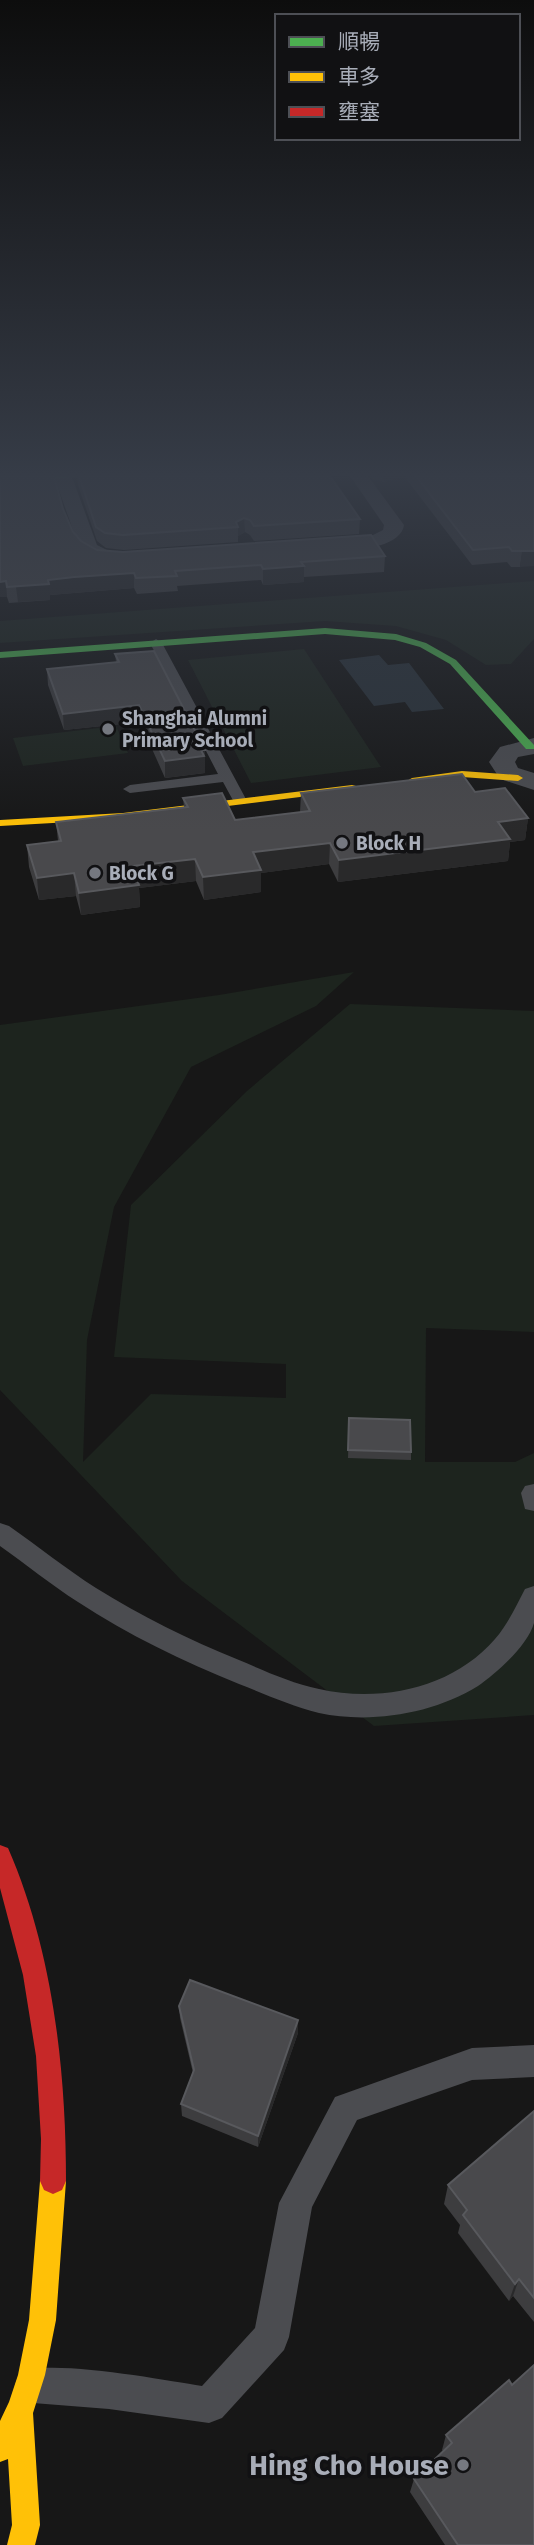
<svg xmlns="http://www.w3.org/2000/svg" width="534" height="2545" viewBox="0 0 534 2545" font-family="'Fira Sans','Noto Sans TC',sans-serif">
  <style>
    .green { fill: #1d241e }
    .water { fill: #2a3239 }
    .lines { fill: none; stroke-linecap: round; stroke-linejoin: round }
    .lane { fill: #4b4c50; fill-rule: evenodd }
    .street { fill: #4b4c50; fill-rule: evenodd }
    .fast { fill: #4caf50; fill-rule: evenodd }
    .slow { fill: #ffc107; fill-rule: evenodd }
    .jam { fill: #c62828; fill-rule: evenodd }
    .wall { fill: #3d3d3f }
    .shaded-wall { fill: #29292a }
    .building { fill: #49494c; stroke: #58595d; stroke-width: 2 }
    .poi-dot { fill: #757880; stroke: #111113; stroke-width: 2.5 }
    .labels { text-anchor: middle; stroke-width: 7; stroke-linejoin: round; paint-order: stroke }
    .far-poi-label { font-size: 19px; font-weight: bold; fill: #a8adb8; stroke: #111113; text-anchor: start }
    .near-poi-label { font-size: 28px; font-weight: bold; fill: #a8adb8; stroke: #111113; text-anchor: end }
  </style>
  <rect width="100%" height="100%" fill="#171717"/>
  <g class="green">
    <path d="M534 581V639L511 664 486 665 446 640 396 626 325 621 0 643V621Z"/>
    <path d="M304 649 381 767 251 783 188 660Z"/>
    <path d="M116 726 128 753 23 766 13 738Z"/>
    <path d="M354 972 316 1006 191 1067 114 1207 87 1340 83 1462 151 1394 286 1398V1364L114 1357 131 1205 247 1091 350 1004 534 1011V1332L426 1328 425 1462H515L534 1453V1715L374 1726 182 1581 0 1390V1025L219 995Z"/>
  </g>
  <path class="water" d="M379 655 388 665 409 663 444 709 412 712 405 702 374 706 339 660Z"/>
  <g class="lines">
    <g class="lane">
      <path d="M156 639 162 643 247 801 245 804H235L223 782 130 793 123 789 130 785 218 774 150 643Z"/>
      <path d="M534 1484V1511L525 1509 521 1493 525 1486Z"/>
      <path d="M0 1523 9 1526C38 1546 66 1569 96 1588 141 1616 189 1640 239 1660 265 1671 291 1683 319 1689 381 1703 453 1688 495 1639 508 1624 516 1606 525 1589L534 1586C534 1597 534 1612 534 1623 528 1645 497 1673 478 1686 433 1714 370 1724 319 1713 291 1706 265 1694 239 1684 183 1661 128 1635 78 1602 51 1585 26 1564 0 1546Z"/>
      <path d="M534 2045V2077L472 2080 357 2120 312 2207 289 2337 284 2350 222 2418 209 2423 109 2409 33 2403 20 2398 15 2385 20 2372C52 2359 163 2380 202 2386L255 2328 279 2203 335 2097 472 2048Z"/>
    </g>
    <g class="street">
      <path d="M54 476 72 477 97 545 111 552 137 555 140 559 137 563 107 564 81 553Z"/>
      <path d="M350 476H368L404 525C401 551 336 554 316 549L313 545 316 541 373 535 383 530 384 525Z"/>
      <path d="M534 738V754L518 757 515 762 518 768 534 773V790L500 779 489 762 500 747Z"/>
    </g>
    <g class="fast">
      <path d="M46 476H86L0 483V479Z"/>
      <path d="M325 628 396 634 426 643 456 660 534 745V749H526L450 664 420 647 395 640 325 634 0 658V652Z"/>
    </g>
    <g class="slow">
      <path d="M462 771 518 775 523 778 518 781 462 777 412 784 407 781 412 778Z"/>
      <path d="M352 785 356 786V790L123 819 0 826V820L123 813Z"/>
      <path d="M53 2168 62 2172 66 2181 56 2320 45 2375 33 2413 40 2525 35 2545H7L12 2525 8 2459 0 2462V2421L9 2402 18 2375 29 2320 40 2181 44 2172Z"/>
    </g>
    <path class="jam" d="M0 1845 8 1848C53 1951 66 2070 66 2181L62 2190 53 2194 44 2190 40 2181 41 2139 36 2056 23 1975 0 1888Z"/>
  </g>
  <g class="wall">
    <path d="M0 476 63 509 73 532 81 541 97 550 123 552 385 556 384 572 304 577V582L263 585 261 580 177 586 178 591 137 594 134 588 50 595V600L9 603 7 597H0Z"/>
    <path d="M77 476H330L360 519 359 534 254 541 250 535 245 532 238 536V542L124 550 106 548 97 541 78 485Z"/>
    <path d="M370 476H534L520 567H511L507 562 472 565 404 476 384 482 373 479Z"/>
    <path d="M115 654 205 767V773L165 778 140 722 64 730 48 685 47 669 116 662Z"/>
    <path d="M475 792 528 818 525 840 510 842 508 861 338 882 329 864 261 873V892L204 900 196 881 139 888 140 907 81 915 76 896 39 900 29 867 27 845 58 841 56 822 184 807 183 798 235 820 300 812 301 793Z"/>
    <path d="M349 1418 411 1452V1460L348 1458Z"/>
    <path d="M179 2006 298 2033 258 2147 182 2116 181 2104 193 2073 180 2018Z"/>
    <path d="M534 2111V2322L513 2296 509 2301 458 2233 460 2225 444 2204 448 2185Z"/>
    <path d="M512 2385 534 2545H445L410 2492 414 2479 443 2451 442 2450 446 2435Z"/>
  </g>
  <g class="shaded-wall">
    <path d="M384 476H404L384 482Z"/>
    <path d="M244 518 245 532 238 536V527L236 522Z"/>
    <path d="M534 551V566L520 567 522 552Z"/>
    <path d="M304 566V582L263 585V569Z"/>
    <path d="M134 573V588L50 595V600L18 602 16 587 48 580Z"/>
    <path d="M6 581 7 597H0V582Z"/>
    <path d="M139 705 140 722 64 730 63 714Z"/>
    <path d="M201 750H205V773L165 778V761Z"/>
    <path d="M528 818 525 840 510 842 508 861 338 882 339 860 498 822Z"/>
    <path d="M330 843 329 864 261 873V892L204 900 203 877 253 852Z"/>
    <path d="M195 859 196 881 139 888 140 907 81 915 79 893 132 866Z"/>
    <path d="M74 873 76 896 39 900 37 878Z"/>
    <path d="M298 2020V2033L258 2147V2136Z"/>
    <path d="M519 2279 513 2296 509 2301 515 2284Z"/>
  </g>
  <g class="building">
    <path d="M0 476H54L63 509 73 532 81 541 97 550 123 552 371 535 385 556 301 562 304 566 263 569 261 565 175 571 177 576 136 578 134 573 74 577 48 580 49 584 7 587 6 581 0 582Z"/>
    <path d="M79 476H330L360 519 254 526 250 520 244 518 236 522 238 527 123 535 105 533 96 527Z"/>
    <path d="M416 476H534V551H512L509 547 473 550Z"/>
    <path d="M154 651 205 750H201L204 756 165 761 139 705 63 714 47 669 119 662 115 654Z"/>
    <path d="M462 774 475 792 505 788 528 818 498 822 510 839 339 860 330 843 253 852 261 870 203 877 195 859 132 866 139 885 79 893 74 873 37 878 27 845 61 841 56 822 188 807 183 798 222 793 235 820 310 811 301 793Z"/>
    <path d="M349 1418 410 1420 411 1452 348 1450Z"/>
    <path d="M190 1980 298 2020 258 2136 181 2104 194 2070 179 2006Z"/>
    <path d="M534 2111V2298L519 2279 515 2284 463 2215 467 2210 448 2185Z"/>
    <path d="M534 2365V2545H458L414 2479 452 2443 446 2435 509 2380 512 2385Z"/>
  </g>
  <linearGradient id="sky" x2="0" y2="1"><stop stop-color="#0d0d0d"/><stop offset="0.57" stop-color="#363c47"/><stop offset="1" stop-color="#363c47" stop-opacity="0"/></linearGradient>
  <rect width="534" height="832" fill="url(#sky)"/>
  <g class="poi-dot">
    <circle cx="108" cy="729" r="7"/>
    <circle cx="342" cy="843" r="7"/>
    <circle cx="95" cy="873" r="7"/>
    <circle cx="463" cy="2465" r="7"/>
  </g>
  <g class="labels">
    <g class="far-poi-label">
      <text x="122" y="725">Shanghai Alumni<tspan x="122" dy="22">Primary School</tspan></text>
      <text x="356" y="850">Block H</text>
      <text x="109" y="880">Block G</text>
    </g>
    <g class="near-poi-label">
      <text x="449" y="2475">Hing Cho House</text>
    </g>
  </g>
  <rect x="275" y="14" width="245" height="126" fill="#111113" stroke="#4d4f55" stroke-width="2"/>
  <rect x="289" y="37" width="35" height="10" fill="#4caf50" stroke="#4d4f55" stroke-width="2"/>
  <text x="338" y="49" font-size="21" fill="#a8adb8">順暢</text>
  <rect x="289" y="72" width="35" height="10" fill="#ffc107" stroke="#4d4f55" stroke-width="2"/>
  <text x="338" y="84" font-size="21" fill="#a8adb8">車多</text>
  <rect x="289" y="107" width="35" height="10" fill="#c62828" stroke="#4d4f55" stroke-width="2"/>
  <text x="338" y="119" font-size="21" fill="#a8adb8">壅塞</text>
</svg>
